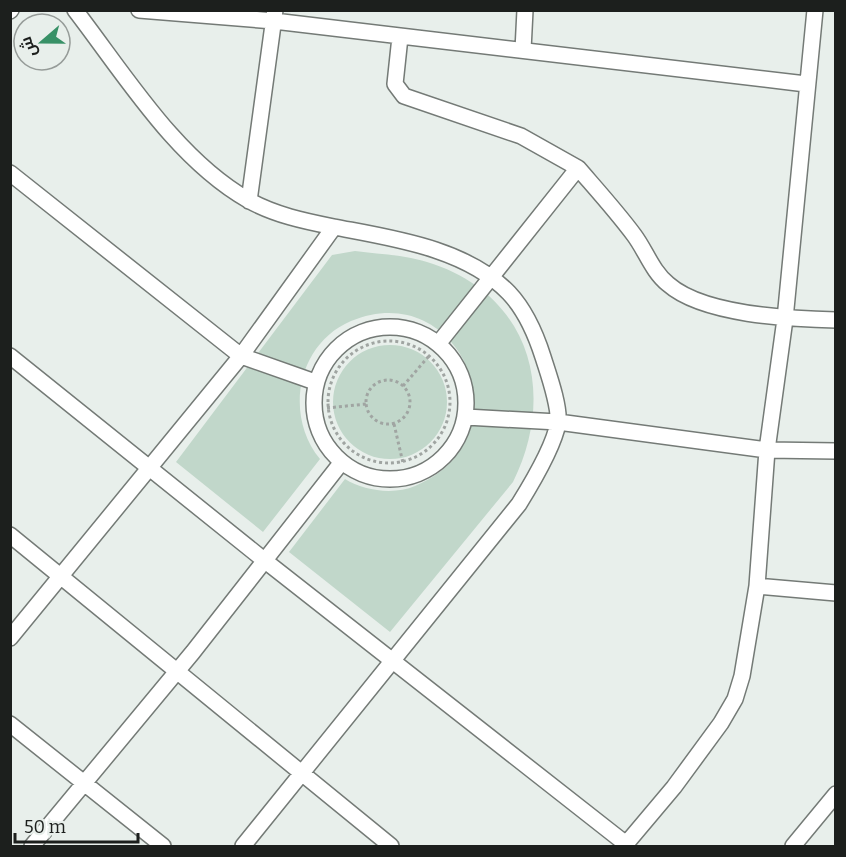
<svg xmlns="http://www.w3.org/2000/svg" width="846" height="857" font-family="Bitter,Cairo,serif">
<rect width="100%" height="100%" fill="#e8efeb"/>
<path fill="#c1d7ca" d="M355 251C378 254 405 255 427 262 529 293 558 391 513 482L390 632 289 552 345 479C364 491 394 495 415 486 530 438 461 275 351 321 297 344 284 415 320 459L263 532 176 462 332 255Z
M333 402a57 57 0 1 1 114 0a57 57 0 1 1-114 0Z"/>
<g fill="none" stroke-linecap="round" stroke-linejoin="round">
<g stroke="#747a76" stroke-width="18">
<path id="minor" d="M75 10C125 75 176 159 248 200 275 215 304 221 334 227 391 238 466 248 509 293 525 310 536 335 543 357 548 373 560 406 558 423 554 446 532 483 519 504L243 846
M139 10 274 21 806 84
M10 11 11 10
M400 37 395 84 404 96 521 136 578 168
M523 50 525 10
M10 173 241 356 315 382
M249 201 275 10
M314 403a76 76 0 1 1 152 0a76 76 0 1 1-152 0Z
M438 344 578 168C597 190 617 212 634 235 646 251 652 271 668 284 703 315 790 319 836 320
M10 356 264 560 626 844 623 846
M466 417 558 422 767 450 836 451
M10 535 391 846
M757 586 767 450 785 319 815 10
M10 638 241 356 334 227
M10 724 163 846
M626 844 674 787 721 723 735 699 742 676 757 586 836 593
M32 846 193 652 341 463
M793 846 836 794"/>
</g>
<path stroke="#a0a5a2" stroke-width="3" stroke-dasharray="3 3" stroke-linecap="butt" d="M328 402a61 61 0 1 1 122 0a61 61 0 1 1-122 0Z
M366 402a22 22 0 1 1 44 0a22 22 0 1 1-44 0Z
M403 386 429 356
M327 408 366 404
M394 424 403 463"/>
<use href="#minor" stroke="#fff" stroke-width="15"/>
</g>
<rect width="846" height="857" fill="none" stroke="#1c1f1d" stroke-width="24"/>
<g transform="translate(42 42) rotate(250)"><circle r="28" fill="#e8efeb" stroke="#969c99" stroke-width="1.5"/>
<path d="M0-4.5L10 22L0 15L-10 22Z" fill="#389167"/>
<text y="-9" font-size="16" font-weight="bold" text-anchor="middle" fill="#1c1f1d">ش</text>
</g>
<path d="M15 833v9h123v-9" fill="none" stroke="#1c1f1d" stroke-width="3"/>
<text x="24" y="833" font-size="18" fill="#1c1f1d" stroke="#e8efeb" stroke-width="4.5" paint-order="stroke">50 m</text>
</svg>
